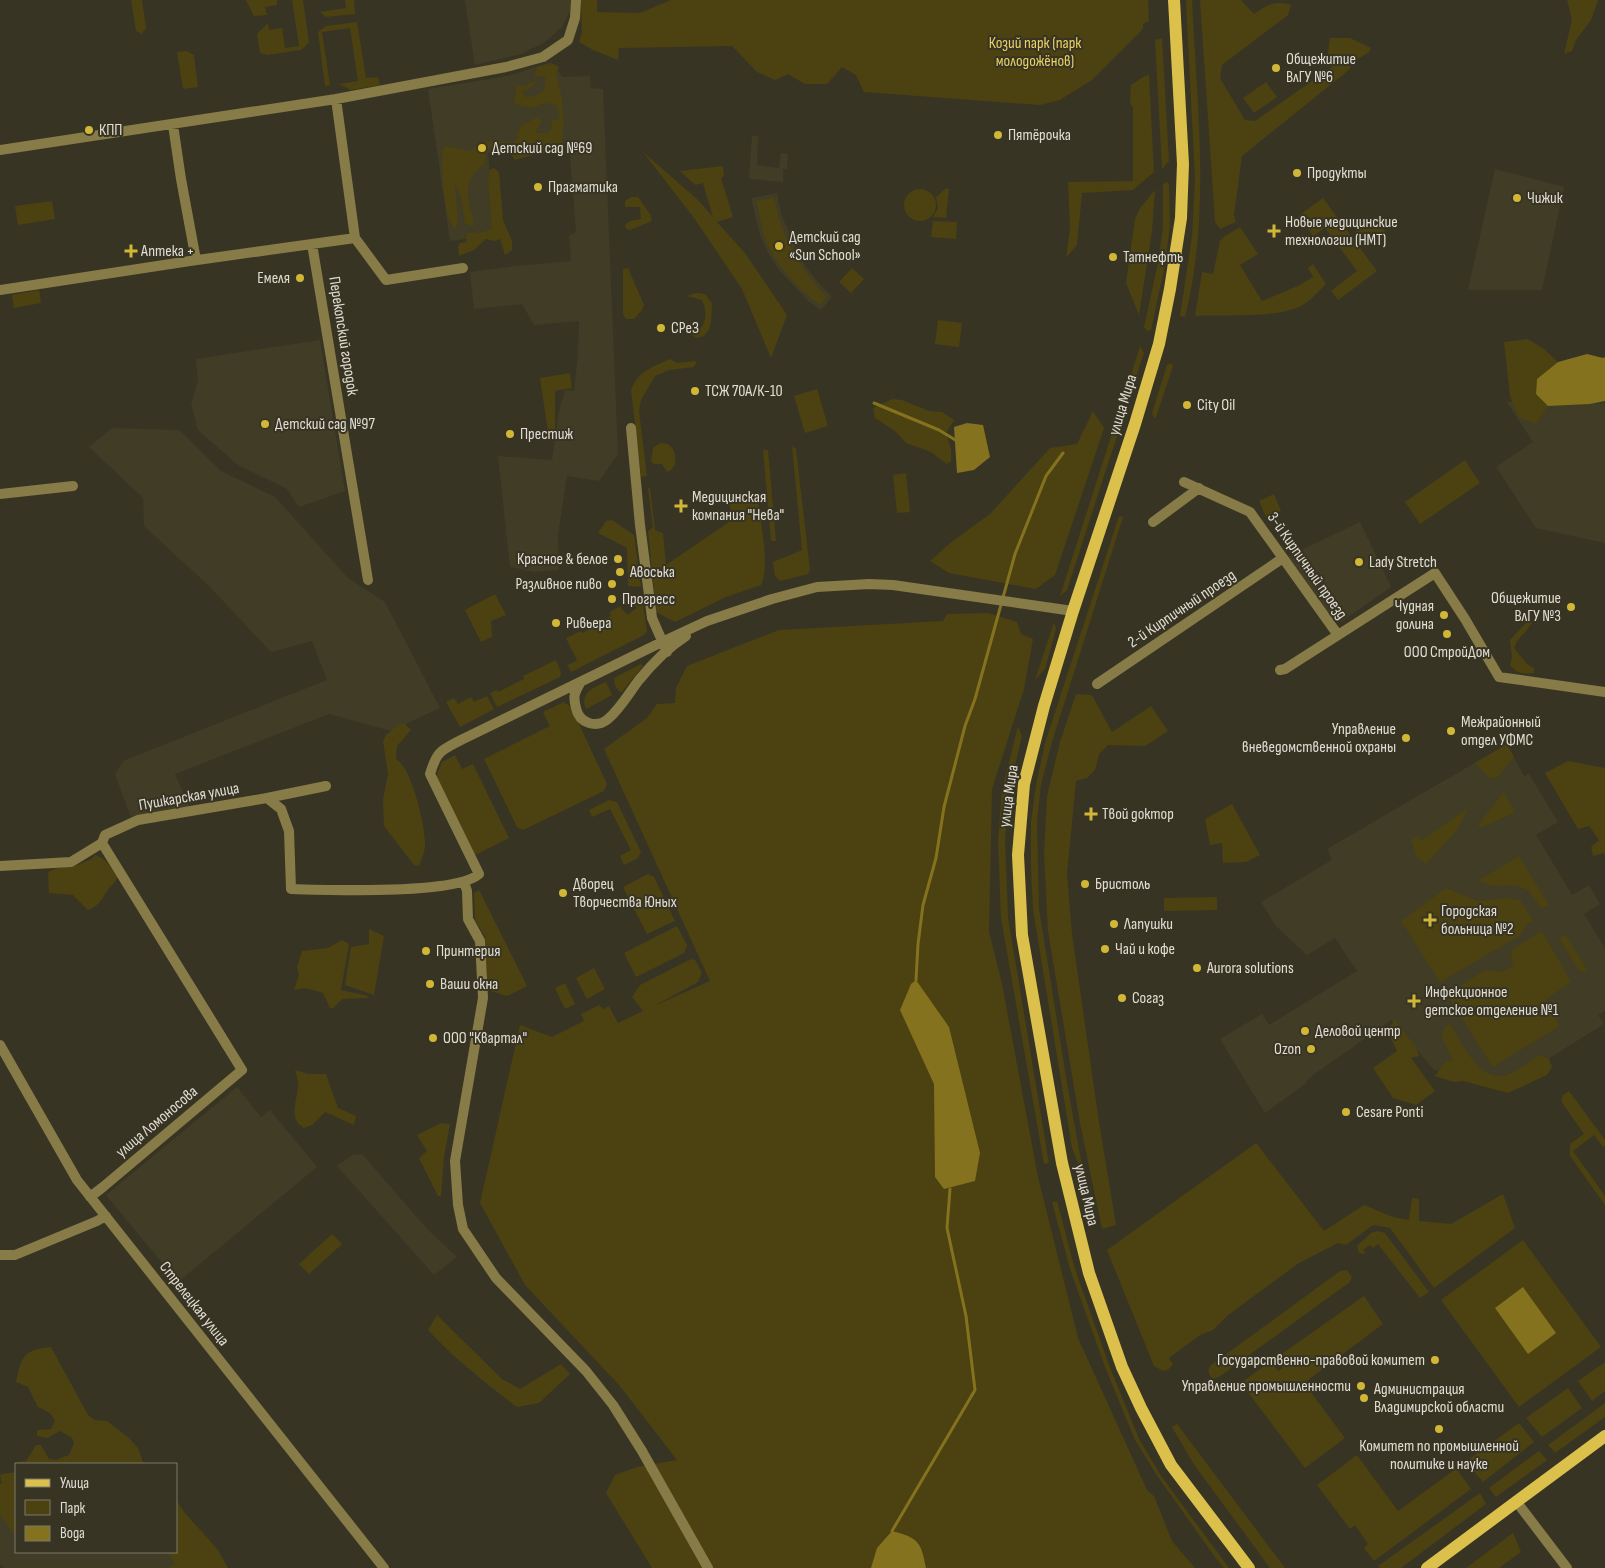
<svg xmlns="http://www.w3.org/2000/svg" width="1605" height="1568" font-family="'Sofia Sans Condensed',sans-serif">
<rect width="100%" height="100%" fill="#383424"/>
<path fill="#413c25" d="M465 0H570V12L562 27 545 42 521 54 475 65Z
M551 62 563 77 590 76 591 88 603 89 618 454 599 481 567 476 558 535 559 570 534 572 510 567 498 456 552 460 559 411 565 390 574 391 578 355 579 321 534 325 522 304 474 309 470 272 516 266 571 261 569 236 576 232 569 143 488 153 497 235 450 241 428 89 508 76Z
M752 136H758L757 165 779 168 781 153 788 154 787 169H783V182L749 179Z
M1495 169 1564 187 1542 290H1468Z
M777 193 781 214 801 260 816 280 832 297 821 310 808 301 780 271 768 253 761 238 751 198Z
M320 340 345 491 299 507 287 489 238 465 198 430 191 404 198 380 196 359Z
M1506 401 1548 406 1605 403V543L1536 528 1496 467 1533 442Z
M112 428 179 430 221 471 275 497 348 578 385 602 440 708 391 731 329 714 175 774 189 807 132 820 115 774 123 761 327 680 312 641 271 652 209 586 144 526 143 498 89 447Z
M1360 522 1391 587 1341 622 1316 602 1287 557Z
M1507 744 1524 776 1529 774 1558 822 1536 835 1572 895 1589 885 1600 904 1584 914 1605 948V1011L1598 1015 1604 1024 1505 1086 1434 1070 1391 1020 1309 1078 1305 1084 1265 1113 1220 1039 1262 1014 1269 1025 1357 971 1335 938 1307 955 1276 926 1261 902 1332 860 1327 849Z
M237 1087 261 1117 270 1110 317 1167 178 1282 106 1195Z
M362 1154 427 1229 457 1257 434 1275 337 1166 352 1155Z
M16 1497V1552H176L209 1568H5L0 1564V1511Z"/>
<path fill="#4c4111" d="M131 0H142L146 28 142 34 136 31Z
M246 0H277V5L265 7 267 15 254 16Z
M292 0H303L309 42 304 48 300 50 268 55 260 53 257 34 268 23 269 30 282 28 285 48 299 46Z
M345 0H354L355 14 326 17 320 12 346 8Z
M581 0H597V12L640 13 671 0H1148L1149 21 1143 24V29L1092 80 1060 100 1040 105 864 92 856 75 842 67 827 84H805L788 74 775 80 757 72 732 46 619 48 618 60 593 50 579 42 582 32Z
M1186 0H1192C1197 105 1211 214 1185 317L1180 316 1192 236 1195 180Z
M1200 0H1241L1254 14C1267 5 1275 0 1291 5L1288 15 1222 65 1220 78 1245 120 1255 121 1332 67 1328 52 1330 38H1350L1371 48 1369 52 1350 64V69L1242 156 1234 215 1236 222 1220 229 1215 222Z
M1567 0H1598L1591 20 1576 40 1572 51 1564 54 1572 19Z
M357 22 366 78 378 77 380 85 351 90 339 84 358 81 350 28 322 32 330 85 325 86 318 32 326 26Z
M1162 38 1169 161 1162 169 1155 40Z
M186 51 194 55 198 87 183 89 177 52Z
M554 64 559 67 556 74 562 98 564 124 561 147 554 153 537 154 515 160 506 147 494 146 487 149 484 165C472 171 467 184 468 199 469 208 474 216 474 226L465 224 461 196 455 184 458 220 455 231C453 227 450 222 448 217 445 205 438 154 445 146L471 151 481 142 494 141 513 143 516 141 520 127 537 117 542 121 535 133H546L551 130 552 120 560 119 557 105 545 103 531 108 514 104 517 86H524L537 80 533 86 522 92 525 97 535 96 545 90V76H534L538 66Z
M1149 75 1154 172 1133 190 1082 193 1077 245 1066 258 1070 229 1068 182 1133 181V108L1130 102 1131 85 1143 77Z
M1266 82 1277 97 1254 113 1243 98Z
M643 152 697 199 713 217 703 183 695 185 680 171 723 166 724 176 721 178 733 217 717 222 745 253 787 315 771 358 742 289 694 218Z
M494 168 499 172 503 220 512 241V250L505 255 500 239 495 241 486 239 474 250 459 256 458 247 460 243 466 242 467 233 484 232 492 228 488 180 490 170Z
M1167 182 1169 184 1170 225 1165 265 1151 330 1147 331 1144 327 1158 263 1163 227V184Z
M946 188 949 189 946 218 933 217 938 208 936 197Z
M904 205a16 16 0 1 1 32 0a16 16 0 1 1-32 0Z
M1155 190 1152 231 1139 315 1126 283 1135 219 1140 208Z
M631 197H638L650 214 652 220 650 222 630 230 626 229 625 225 630 221 641 219 640 207H625V201Z
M774 198C782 237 799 268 827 297L820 305C798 289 773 263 764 236 761 224 759 212 756 201Z
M1323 198 1377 271 1338 300 1331 291 1357 271 1325 228 1313 236 1298 216Z
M52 201 55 219 18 225 15 206Z
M933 221 957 222 956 239 931 237Z
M1357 224 1385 230 1383 240 1355 235Z
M1240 227 1258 254 1240 265 1262 301 1300 285 1313 277 1308 268 1313 264 1326 284C1320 290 1313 298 1306 303 1281 320 1226 314 1195 316L1202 272 1213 274 1220 241 1225 236Z
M628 268 644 305 642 310 634 319H626L623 314V269Z
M852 268 864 279 851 293 839 282Z
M39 290 41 303 14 308 12 295Z
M696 293 705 294 712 303C711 316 714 337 696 338L691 334 692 329 699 330C707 322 707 310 702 300L687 296Z
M938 320 962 323 959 347 935 344Z
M1528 339 1544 349 1558 362 1537 379 1536 394 1548 406 1536 424 1518 417 1510 396 1504 342Z
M1140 346 1144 353 1130 396 1124 398Z
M670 359 677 363 697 361 694 367 669 370 655 376 641 400 639 411 647 476 641 477 631 390C639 370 651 368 670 359Z
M1171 363 1173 366 1156 417 1154 418 1152 413 1167 365Z
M570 373 572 388 555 391V429L548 431 540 378Z
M817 389 828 426 805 433 794 396Z
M892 399 902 400 929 411 942 412 954 420 946 433 951 449V461L947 464 931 452 906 443 895 431 875 418 873 408Z
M1093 411 1104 428 1055 575 1036 589 949 573 930 561 950 543 990 514 1050 448 1077 444Z
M1114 427 1118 433 1067 590 1060 596Z
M660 443C661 443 667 444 668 444 678 450 678 469 667 472L662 464H654L651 461 653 448Z
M792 446 796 449 810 570 808 574 780 581 775 576 773 562 802 550Z
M763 450H768L776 541H771Z
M1465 460 1480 483 1420 524 1405 502Z
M906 473 910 512 897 513 893 475Z
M648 488H650L655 530 663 533 666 565 732 520 729 499C743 496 751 492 759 506 761 526 770 568 761 585L726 597 675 622 656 612 648 531 653 527Z
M1274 494 1281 511 1266 517 1259 501Z
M1119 516 1123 517 1052 742 1041 785 1037 822 1039 909 1068 1089 1090 1209 1086 1207 1076 1168 1078 1163 1072 1148 1033 909 1031 869V822L1036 785 1045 743Z
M612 520 634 535 641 587 628 586 627 548 598 533 606 521Z
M495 594 506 615 491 621 492 637 481 642 465 610Z
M642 597 647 631 644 635 571 672 568 665 577 660 566 638 581 631 582 633 602 623V621L611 616 610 612 620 606 627 615 637 608 629 601V598Z
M988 613 1017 622 1021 634 1033 639 1024 689 992 789 989 932 1002 984 1038 1177 1078 1338 1147 1490 1154 1496 1172 1541 1195 1568H652L606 1493 615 1475 637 1467 677 1460 619 1385 525 1285 480 1203 520 1025 552 1037 584 1021 581 1014 599 1005 603 1009 609 1006 618 1023 643 1011 632 997 640 985 691 959 695 960 702 973 698 982 654 1006 710 981 604 749 647 718 657 704 675 703 676 688 687 666 779 630 943 621 947 614Z
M1528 621 1532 622C1527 633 1517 637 1514 648L1527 664 1534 668V673C1523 674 1517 674 1510 665L1512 657 1510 640Z
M1054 622 1056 629 1045 669 1035 680Z
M556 660 561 672 560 677 497 707 490 693 497 690 498 692 524 679 523 676Z
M641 664 643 666 621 693 615 686 614 678Z
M606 682 612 695 586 709C579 693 594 687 606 682Z
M1076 694 1092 695 1112 732 1151 706 1168 731 1145 746 1108 745 1099 754 1095 770 1087 778 1076 781 1067 874 1072 934 1099 1122 1116 1225 1102 1229 1080 1123 1048 931 1044 854 1047 796 1060 742Z
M487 696 494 709 460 727 446 702 454 698 458 704 471 697 474 702Z
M564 702 571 707 607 784 604 791 523 830 517 827 484 759 550 726 543 712Z
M399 724H405L411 730 397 746 396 759C400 762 404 766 406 771 415 787 426 828 425 847 424 854 421 860 419 866L414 865 384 826 383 800 388 774 383 741 386 735Z
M1018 726 1022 736 1009 791 1005 841 1008 918 1049 1163 1044 1164 1001 918 998 841 1002 790Z
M1507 744 1514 757 1497 778H1489L1475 763Z
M455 755 462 769 473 764 509 838 475 855 436 777 442 762Z
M1568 761 1605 768V855L1604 853 1593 856 1591 847 1599 840 1589 826 1578 829 1545 773Z
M1504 792 1515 812 1483 827 1477 826Z
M609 800 617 802 641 852 638 858 624 865 620 856 631 850 610 809 592 817 589 810Z
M1232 804 1260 855 1246 862 1223 863 1222 843 1210 845 1205 819Z
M1468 808 1458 829 1426 864 1417 857 1411 840 1418 836 1421 841Z
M95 855C106 858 111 868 117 877 115 884 111 885 108 890 101 900 99 906 88 910L73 895 49 893 48 872 62 866 72 867 92 859Z
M1519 856 1549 905 1541 908 1528 890 1514 885 1494 886 1477 881Z
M648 874 654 877 675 921 647 934 623 887Z
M1446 888 1478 901 1505 898 1520 900 1534 922 1527 923 1521 935 1440 982 1401 921Z
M479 890 527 986 507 996 487 990 485 937 475 920 474 893Z
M1217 897V910L1164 911V898Z
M677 926 687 945 684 953 636 977 624 953Z
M369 929 384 936 374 995 345 985 351 947 369 944Z
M1542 931 1571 982 1546 999 1559 1026 1493 1067 1447 995 1485 970 1503 972 1513 965 1511 950Z
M1565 934 1584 964 1587 973 1579 971 1559 938Z
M342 940 349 944 341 990 368 996 367 998 342 999 333 1008H330L323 993 306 988 294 990 299 975 297 967 302 951 328 948Z
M594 968 605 989 587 999 576 978Z
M565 983 575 1004 565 1009 555 988Z
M1395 1020 1416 1047 1419 1056 1411 1058 1435 1091 1416 1105 1393 1098 1373 1068 1397 1051 1387 1030Z
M1450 1024C1461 1041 1481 1085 1507 1075 1518 1071 1530 1061 1540 1055L1549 1059 1552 1067 1547 1075 1508 1093 1463 1081 1454 1082 1435 1076 1446 1061 1453 1060 1441 1036 1445 1027Z
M295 1070 308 1074H326L338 1108 356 1116 354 1125 325 1112 312 1125 304 1128C286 1117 299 1100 298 1082 298 1079 296 1074 295 1070Z
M1569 1091 1605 1140V1145L1603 1147 1594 1135 1573 1151 1605 1196V1205L1570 1156V1144L1584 1134 1561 1101 1563 1095Z
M441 1123 450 1124 444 1157 441 1196H438L419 1158 427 1151 417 1135Z
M1256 1143 1324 1231 1364 1205C1379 1211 1394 1219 1409 1220L1412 1198 1419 1199V1221L1451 1224 1503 1194 1515 1228 1434 1288 1390 1228 1373 1225 1346 1245 1338 1243 1299 1263 1228 1315 1213 1330 1200 1335 1169 1358 1173 1364 1169 1369 1163 1371 1154 1366 1107 1250Z
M1057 1201 1075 1269 1109 1365 1139 1439 1161 1476 1229 1568H1224L1215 1557 1158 1477 1135 1440 1105 1367 1070 1269 1052 1202Z
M1378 1231 1385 1233 1429 1292 1420 1298 1378 1244 1373 1248 1370 1245 1363 1250 1366 1254 1359 1253 1357 1246 1371 1233Z
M332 1234 342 1244 309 1274 299 1264Z
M1523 1240 1601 1347 1519 1407 1441 1300Z
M1347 1270 1352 1277 1350 1282 1219 1377 1213 1379C1209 1375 1207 1371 1210 1366L1340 1271Z
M1364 1296 1383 1324 1304 1383 1345 1438 1305 1468 1241 1383 1271 1361 1278 1371 1283 1368 1276 1358Z
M437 1315 502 1379 520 1389 561 1364 570 1374 539 1403 517 1407C485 1383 455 1359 428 1330Z
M51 1347 88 1415 95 1420 107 1421 129 1438 138 1448 144 1464H18L16 1462 26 1461 36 1445H41L49 1459 56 1460 69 1455 74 1443 72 1438 60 1431 47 1438 37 1436V1430L51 1429 55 1420 50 1413 38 1407 28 1387 16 1382C22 1356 23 1350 51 1347Z
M1605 1362V1391L1592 1401 1578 1381Z
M1568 1388 1582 1408 1542 1437 1526 1418Z
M1605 1403V1417L1555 1453 1548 1445Z
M1519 1423 1534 1442 1483 1482 1467 1463 1458 1471 1471 1489 1374 1561 1364 1548 1368 1544 1355 1525 1350 1529 1317 1485 1357 1455 1398 1511Z
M1177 1424 1285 1568H1270L1193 1463 1172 1427Z
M1539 1451 1547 1460 1496 1497 1489 1488Z
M16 1472V1533L13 1534 0 1514V1484L2 1483 0 1475 2 1474Z
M1480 1493 1486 1504 1401 1568H1380L1378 1566Z
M176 1500 185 1513 218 1550 228 1568H169L175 1563 167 1552H176Z
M1513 1533 1521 1552 1499 1568H1466Z"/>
<path fill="#84721f" d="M1587 354 1603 358 1605 357V401L1590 404 1548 406 1536 394 1537 379 1558 362Z
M967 423 983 425 990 457 974 470 957 473 954 427Z
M916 980 949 1027 980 1153 975 1181 944 1189 935 1177 934 1084 900 1010 911 984Z
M1523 1287 1556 1333 1528 1354 1495 1308Z
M892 1531C919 1538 921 1542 926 1568H871L877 1548Z"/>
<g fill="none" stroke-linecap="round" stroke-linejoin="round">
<path stroke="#84721f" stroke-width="3" d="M874 403 939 430 957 441
M916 980 918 944 923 905 936 858 944 807 965 726 975 699 1015 554 1046 476 1063 453
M892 1531 975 1390 966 1316 947 1228 950 1189"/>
<path stroke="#877b47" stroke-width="10" d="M336 99 355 238 386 280 463 268
M173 125 181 179 196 260
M0 150 336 99 506 67 543 57 568 40 575 18 576 0
M312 244 368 580
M0 290 190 261 355 238
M631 428 640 525 652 618 667 652
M1184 482 1250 512 1338 635
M0 494 73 486
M1153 522 1199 488
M1280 670 1285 669 1435 573 1465 619 1499 677 1605 692
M580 683C574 694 573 696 576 708 579 723 596 729 608 719 620 709 629 693 639 680 652 664 669 647 686 636
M1097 684 1283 558
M267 798 326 786
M102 843 105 835 138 820 267 798 281 809 289 831 291 889C327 890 456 895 479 874L430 774C437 751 440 751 461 740L662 642 707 621 772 599 817 587 869 584 893 585 1073 611
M0 866 71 862 102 843
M464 882 467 891 468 919 480 941 483 998 455 1161 458 1205 463 1229 496 1278 586 1371 613 1405 642 1451 708 1568
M0 1045 77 1180 384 1568
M90 1197 103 1187 242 1070 102 843
M0 1255H15L97 1221 106 1216
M1516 1501 1567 1568"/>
<path stroke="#dbc14c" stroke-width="12" d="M1174 0 1183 164 1181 218 1170 289 1159 344 1135 424 1073 611 1044 706 1024 784 1018 855 1022 935 1062 1163 1089 1273 1122 1367 1141 1408 1171 1465 1249 1568
M1427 1568 1605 1436"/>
</g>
<g fill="#d2b736" stroke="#383424" stroke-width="2">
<circle cx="1276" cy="68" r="5"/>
<circle cx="89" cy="130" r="5"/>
<circle cx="998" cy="135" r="5"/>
<circle cx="482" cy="148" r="5"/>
<circle cx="1297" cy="173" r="5"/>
<circle cx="538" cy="187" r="5"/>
<circle cx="1517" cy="198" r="5"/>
<path d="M1271.5 223.5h5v5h5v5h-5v5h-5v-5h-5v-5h5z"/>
<circle cx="779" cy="246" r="5"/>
<path d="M128.5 243.5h5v5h5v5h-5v5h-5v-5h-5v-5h5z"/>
<circle cx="1113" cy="257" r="5"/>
<circle cx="300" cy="278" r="5"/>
<circle cx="661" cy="328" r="5"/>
<circle cx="695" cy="391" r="5"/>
<circle cx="1187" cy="405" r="5"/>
<circle cx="265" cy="424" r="5"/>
<circle cx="510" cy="434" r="5"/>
<path d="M678.5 498.5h5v5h5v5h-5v5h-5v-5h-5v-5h5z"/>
<circle cx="618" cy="559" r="5"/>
<circle cx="1359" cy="562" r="5"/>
<circle cx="620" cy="572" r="5"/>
<circle cx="612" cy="584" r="5"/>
<circle cx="612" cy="599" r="5"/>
<circle cx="1571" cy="607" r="5"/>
<circle cx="1444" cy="615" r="5"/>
<circle cx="556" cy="623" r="5"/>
<circle cx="1447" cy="634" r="5"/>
<circle cx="1451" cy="731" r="5"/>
<circle cx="1406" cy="738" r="5"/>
<path d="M1088.5 806.5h5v5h5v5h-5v5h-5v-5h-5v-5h5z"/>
<circle cx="1085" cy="884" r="5"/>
<circle cx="563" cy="893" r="5"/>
<path d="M1427.5 912.5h5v5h5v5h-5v5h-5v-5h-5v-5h5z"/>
<circle cx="1114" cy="924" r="5"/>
<circle cx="1105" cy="949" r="5"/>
<circle cx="426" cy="951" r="5"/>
<circle cx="1197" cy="968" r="5"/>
<circle cx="430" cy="984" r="5"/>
<circle cx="1122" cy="998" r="5"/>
<path d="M1411.5 993.5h5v5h5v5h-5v5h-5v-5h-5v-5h5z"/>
<circle cx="1305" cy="1031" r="5"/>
<circle cx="433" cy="1038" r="5"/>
<circle cx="1311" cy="1049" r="5"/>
<circle cx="1346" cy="1112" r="5"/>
<circle cx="1435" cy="1360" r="5"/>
<circle cx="1361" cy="1386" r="5"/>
<circle cx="1364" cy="1398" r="5"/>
<circle cx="1439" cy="1429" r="5"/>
</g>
<g text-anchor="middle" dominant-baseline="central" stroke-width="4" stroke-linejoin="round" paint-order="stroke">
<g font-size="16" fill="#e9d163" stroke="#383424">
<text x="1035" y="43">Козий парк (парк<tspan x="1035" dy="18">молодожёнов)</tspan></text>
</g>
<g font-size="16" fill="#e0ddd3" stroke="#383424" text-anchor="start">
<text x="1286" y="59">Общежитие<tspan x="1286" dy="18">ВлГУ №6</tspan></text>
<text x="99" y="130">КПП</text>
<text x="1008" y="135">Пятёрочка</text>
<text x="492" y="148">Детский сад №69</text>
<text x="1307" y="173">Продукты</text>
<text x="548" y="187">Прагматика</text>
<text x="1527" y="198">Чижик</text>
<text x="1285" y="222">Новые медицинские<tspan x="1285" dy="18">технологии (НМТ)</tspan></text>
<text x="789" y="237">Детский сад<tspan x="789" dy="18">«Sun School»</tspan></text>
<text x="141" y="251">Аптека +</text>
<text x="1123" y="257">Татнефть</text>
<text x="290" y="278" text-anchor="end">Емеля</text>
<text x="671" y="328">СРеЗ</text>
<text x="705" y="391">ТСЖ 70А/К-10</text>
<text x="1197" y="405">City Oil</text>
<text x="275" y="424">Детский сад №97</text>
<text x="520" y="434">Престиж</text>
<text x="692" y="497">Медицинская<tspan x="692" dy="18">компания "Нева"</tspan></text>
<text x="608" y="559" text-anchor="end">Красное &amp; белое</text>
<text x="1369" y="562">Lady Stretch</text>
<text x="630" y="572">Авоська</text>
<text x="602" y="584" text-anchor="end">Разливное пиво</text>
<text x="1561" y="598" text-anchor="end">Общежитие<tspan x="1561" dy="18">ВлГУ №3</tspan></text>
<text x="622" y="599">Прогресс</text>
<text x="1434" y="606" text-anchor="end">Чудная<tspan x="1434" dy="18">долина</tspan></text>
<text x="566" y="623">Ривьера</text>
<text x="1447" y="652" text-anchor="middle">ООО СтройДом</text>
<text x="1461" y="722">Межрайонный<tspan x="1461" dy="18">отдел УФМС</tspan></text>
<text x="1396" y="729" text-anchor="end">Управление<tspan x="1396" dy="18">вневедомственной охраны</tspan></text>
<text x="1102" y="814">Твой доктор</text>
<text x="573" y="884">Дворец<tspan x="573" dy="18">Творчества Юных</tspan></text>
<text x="1095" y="884">Бристоль</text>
<text x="1441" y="911">Городская<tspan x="1441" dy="18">больница №2</tspan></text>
<text x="1124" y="924">Лапушки</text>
<text x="1115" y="949">Чай и кофе</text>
<text x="436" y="951">Принтерия</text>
<text x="1207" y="968">Aurora solutions</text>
<text x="440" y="984">Ваши окна</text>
<text x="1425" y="992">Инфекционное<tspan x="1425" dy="18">детское отделение №1</tspan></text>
<text x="1132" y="998">Согаз</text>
<text x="1315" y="1031">Деловой центр</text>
<text x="443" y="1038">ООО "Квартал"</text>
<text x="1301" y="1049" text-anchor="end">Ozon</text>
<text x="1356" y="1112">Cesare Ponti</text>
<text x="1425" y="1360" text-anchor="end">Государственно-правовой комитет</text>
<text x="1351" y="1386" text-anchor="end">Управление промышленности</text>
<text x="1374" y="1389">Администрация<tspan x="1374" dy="18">Владимирской области</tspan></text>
<text x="1439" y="1446" text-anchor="middle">Комитет по промышленной<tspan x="1439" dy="18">политике и науке</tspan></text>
</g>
<g font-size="16" fill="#e0ddd3" stroke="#383424">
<text transform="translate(343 336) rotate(81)">Перекопский городок</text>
<text transform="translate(1123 405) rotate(-73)">улица Мира</text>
<text transform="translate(1307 566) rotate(55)">3-й Кирпичный проезд</text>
<text transform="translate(1182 609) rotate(-34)">2-й Кирпичный проезд</text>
<text transform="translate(1009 796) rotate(-82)">улица Мира</text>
<text transform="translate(189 797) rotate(-10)">Пушкарская улица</text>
<text transform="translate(157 1122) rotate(-40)">улица Ломоносова</text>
<text transform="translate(1086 1195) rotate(77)">улица Мира</text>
<text transform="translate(194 1304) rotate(52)">Стрелецкая улица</text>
</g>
</g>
<rect x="15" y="1463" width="162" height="90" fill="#383424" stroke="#7b786a"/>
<rect x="25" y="1479" width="25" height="8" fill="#dbc14c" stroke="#7b786a"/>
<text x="60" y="1488" font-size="15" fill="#e0ddd3">Улица</text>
<rect x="25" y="1500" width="25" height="15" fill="#4c4111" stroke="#7b786a"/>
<text x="60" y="1513" font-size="15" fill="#e0ddd3">Парк</text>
<rect x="25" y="1526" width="25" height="15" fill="#84721f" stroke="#7b786a"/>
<text x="60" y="1538" font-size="15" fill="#e0ddd3">Вода</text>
</svg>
